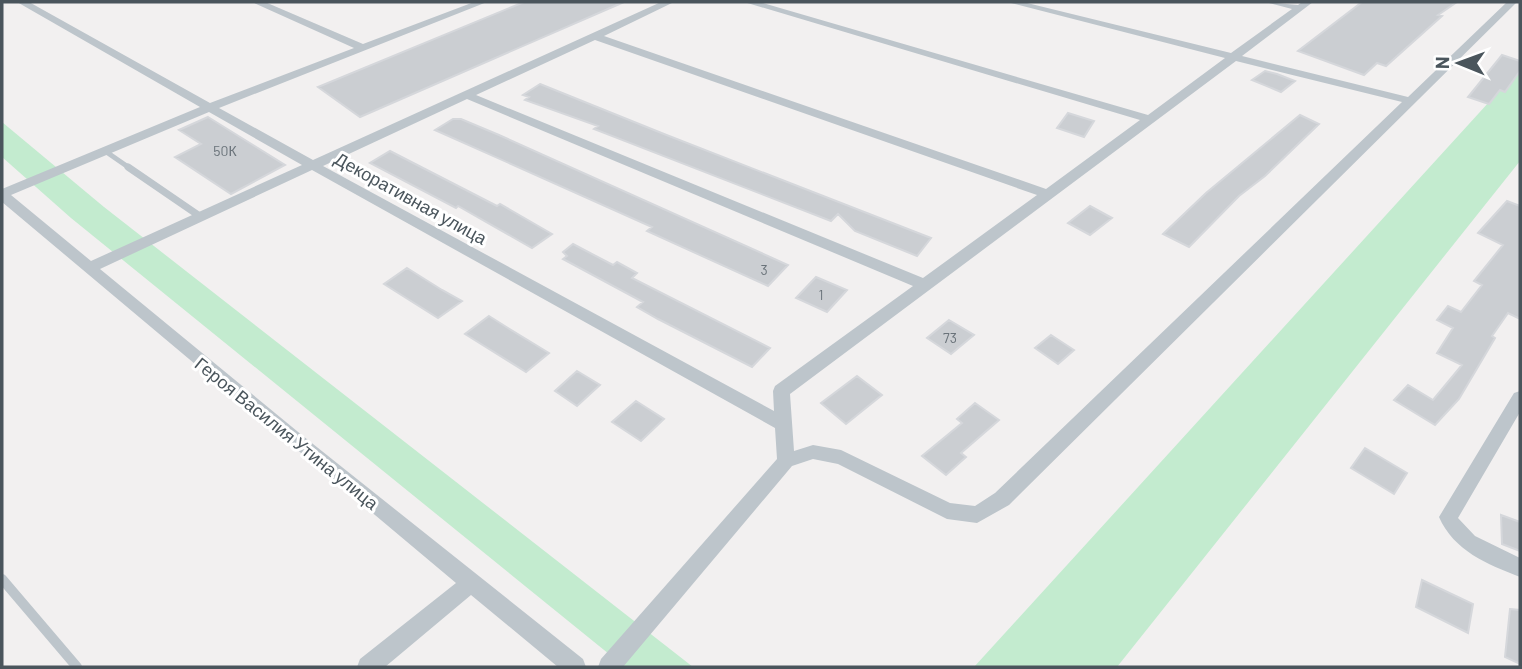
<svg xmlns="http://www.w3.org/2000/svg" width="1522" height="669" font-family="Barlow,sans-serif">
<rect width="100%" height="100%" fill="#f2f0f0"/>
<path fill="#c3ebcf" d="M1520 68V161L1117 667H974Z
M2 122 104 207 693 667H625L71 218 2 157Z"/>
<path fill="#cbced2" stroke="#d5d7db" stroke-width="2" d="M524 2H624L360 117 318 87Z
M1362 2H1457L1438 15 1442 16 1386 66 1377 63 1364 75 1298 51Z
M1502 55 1520 61V71L1505 92 1500 90 1489 104 1468 97Z
M1265 71 1277 74 1295 81 1281 92 1252 80Z
M540 84 664 134 931 238 917 256 855 231 838 214 831 221 594 129 598 126 525 100 529 97 523 95Z
M1068 113 1094 121 1084 137 1057 128Z
M1300 115 1319 124 1265 176 1239 196 1189 247 1163 234 1206 193Z
M208 117 285 165 231 194 175 157 201 144 179 130Z
M453 119H461L499 135 788 265 768 286 647 231 652 227 435 130Z
M390 151 497 206 500 204 552 234 532 248 458 206 456 208 370 163Z
M1507 201 1520 206V319L1508 313 1492 336 1495 338 1459 399 1435 425 1394 400 1408 385 1433 400 1462 365 1437 353 1453 328 1437 320 1448 306 1461 312 1482 285 1474 281 1503 245 1478 233Z
M1090 206 1112 218 1090 235 1068 223Z
M573 244 613 265 617 262 637 273 632 278 770 348 752 367 658 319 637 307 643 302 563 259 567 256 563 252Z
M407 268 442 290 462 301 438 318 384 284Z
M816 277 847 290 827 312 796 298Z
M489 316 508 328 549 353 526 372 465 334Z
M949 320 974 335 951 354 927 338Z
M1051 335 1074 350 1058 364 1035 348Z
M577 371 600 385 577 406 555 391Z
M857 376 882 395 846 424 821 403Z
M636 401 664 419 641 441 612 422Z
M975 403 999 420 961 453 966 457 946 475 922 456 962 423 957 419Z
M1365 448 1407 473 1394 494 1351 468Z
M1501 515 1520 522V551L1502 544Z
M1422 580 1473 604 1468 633 1416 607Z
M1510 609 1520 610V664L1505 657Z"/>
<g fill="none" stroke-linecap="round" stroke-linejoin="round">
<path stroke="#bdc5cb" stroke-width="5" d="M105 151 131 169"/>
<path stroke="#bdc5cb" stroke-width="7" d="M128 167 201 217"/>
<path stroke="#bdc5cb" stroke-width="10" d="M2 579 77 667"/>
<path fill="#bdc5cb" fill-rule="evenodd" d="M17 2H29L210 103 354 48 252 2H265L363 44 474 2H487L219 108 313 160 661 2H674L604 36 1046 189 1140 120 744 2H759L1148 115 1225 58 1007 2H1023L1231 53 1292 9 1265 2 1298 5 1302 2H1313L1242 56 1408 97 1507 2H1517L1009 505 977 523 947 519 838 464 813 459 792 466 623 667H598L601 659 777 459 775 428 312 170 100 269 303 436 583 659 586 667H558L471 595 385 667H357L360 659 456 583 2 202V189L200 107ZM595 40 1037 195 923 278 476 95ZM1236 61 1402 102 995 493 975 506 950 503 841 450 813 445 794 451 790 394ZM467 99 913 286 775 386 773 391 774 411 323 166ZM209 112 302 165 91 261 11 195Z
M1520 391V412L1458 518 1475 536 1520 558V577C1487 564 1454 551 1439 517L1514 393Z"/>
</g>
<g text-anchor="middle" dominant-baseline="central" stroke-width="6" stroke-linejoin="round" paint-order="stroke">
<g font-size="14" fill="#6a737a">
<text x="225" y="150">50К</text>
<text x="764" y="269">3</text>
<text x="821" y="294">1</text>
<text x="950" y="337">73</text>
</g>
<g font-size="18" fill="#4a555c" stroke="#fff">
<text transform="translate(411 198) rotate(29)">Декоративная улица</text>
<text transform="translate(287 433) rotate(39)">Героя Василия Утина улица</text>
</g>
</g>
<rect width="1522" height="669" fill="none" stroke="#4a555c" stroke-width="7"/>
<g transform="translate(1459 63) rotate(271)" stroke="#ffffff" stroke-width="5" paint-order="stroke">
<path d="M0-5L12 26L0 18L-12 26Z" fill="#4a555c"/>
<text y="-10" font-size="19" font-weight="bold" text-anchor="middle" fill="#4a555c">N</text>
</g>
</svg>
